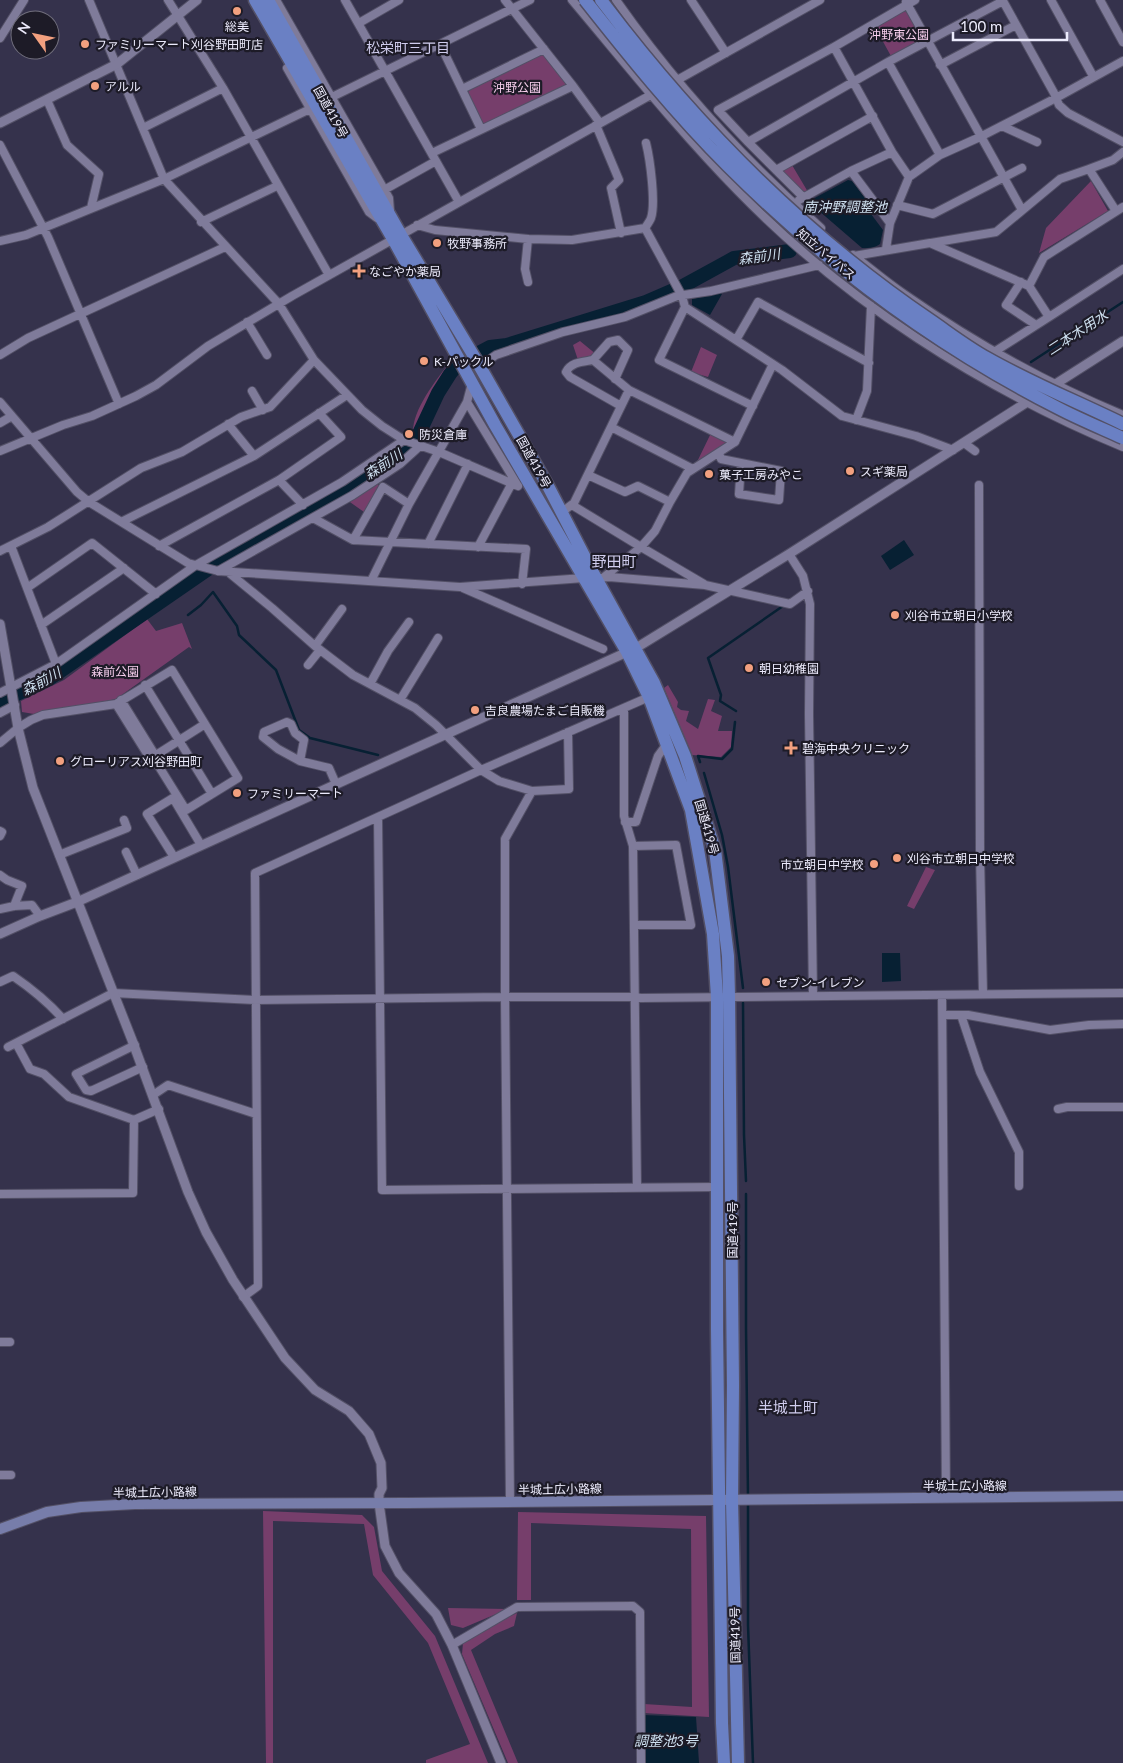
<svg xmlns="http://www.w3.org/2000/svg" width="1123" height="1763" font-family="Lato,'Noto Sans JP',sans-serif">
<rect width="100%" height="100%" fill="#35324c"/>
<path fill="#763e6b" d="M907 9 925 41 892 58 875 27Z
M541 54 546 56 566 82 565 85 485 124 482 123 468 93 469 89Z
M792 165 808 192 804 194 781 171Z
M1091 181 1108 211 1039 253 1046 228Z
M580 341 597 355 579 363 573 345Z
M701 347 717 355 708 377 691 372Z
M449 363 450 371 437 393 418 433 413 434C412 410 435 382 449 363Z
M712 431 729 439 727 444 696 464Z
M376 481 379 486 364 512 347 500Z
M147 619 156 631 182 623 192 649 189 647 116 699 53 712 34 714 22 712 21 701 64 680Z
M668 685 678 702 677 707 681 710 689 711 686 721 698 729 708 699 715 700 711 711 722 716 718 731H732L731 747 721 757 692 755 664 688Z
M926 867 935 870 914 909 907 906Z
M263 1511 362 1515 374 1527 382 1571 435 1636 488 1763H426V1760L470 1744 428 1643 373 1575 364 1524 273 1521V1763H266Z
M518 1512 706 1516 709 1717 644 1713V1704L692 1707 691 1529 531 1523V1600H517Z
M448 1608 508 1609 463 1628 451 1625Z
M517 1613 514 1626 495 1634 471 1650 518 1763H508L462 1654 463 1643 492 1625Z"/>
<path fill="#072033" d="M848 180 852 181 871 206 868 210 883 230 880 244C875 248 869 248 862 248L811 204V200Z
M721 293 722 294 710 315 692 305V299Z
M904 540 914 555 890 570 881 556Z
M882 953H900L901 981 882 982Z
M643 1715 696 1717 699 1763H642Z"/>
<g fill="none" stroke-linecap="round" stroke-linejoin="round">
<path stroke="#072033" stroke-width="2.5" d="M1031 362 1123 302
M188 615 201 605 213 592 237 626 239 635 276 670 299 730 310 738 378 755
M736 711 720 701 721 695 708 658 783 606
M700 762 698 756 722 759 732 749 735 722
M704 773 722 835 728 867 743 988
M743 1003 744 1135 746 1181
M746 1194V1328L748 1497
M748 1502V1625L753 1763"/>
<path stroke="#072033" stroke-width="14" d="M0 702 49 679 217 563 349 489 397 458 407 450 416 440 438 393 450 374 458 364 490 347 507 345 646 302 683 286 734 258 790 251"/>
<g stroke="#535066" stroke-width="10">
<path id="minor" d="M89 0 164 179 279 304 314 360 362 410 382 426 404 440 439 452 518 486
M168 0 223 88 329 275
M276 0 389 198 390 211
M345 0 459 202
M505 0 573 86 600 123
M572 0C626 64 679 131 738 191 846 302 981 388 1123 447
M616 0C675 84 744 160 821 228
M691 0 726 53
M1051 0 1093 76
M1100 0 1123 42
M906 2 1022 210
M359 23 399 0
M0 38 24 0
M440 44 481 129
M888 62 940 155
M940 65 1016 25
M287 68 369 212 377 218
M462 89 544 49
M332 97 530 0
M47 100 67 145 99 174 91 208
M596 125 619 180 611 188 621 233
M1002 126 1037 142
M143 128 223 88
M748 142 718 110 834 47
M0 145 48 237 119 404
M892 152 909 177 940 155 980 137 1056 98 1123 61
M432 153 573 86
M776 170 873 116
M851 171 890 223
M384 190 436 161
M803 197 748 142 888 62 1003 1 1054 93 1059 105 1068 113 1123 142
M799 200 851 171 892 152 834 47 915 0
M897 205 933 214 1022 168
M1116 211 1089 169 1113 160 1123 152
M201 222 277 186
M417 225 435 230 528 239 572 240 645 228 682 296 685 307 782 370 842 416 916 436 953 450
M645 228C647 225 650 221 651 218 656 203 650 159 646 143
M0 241 26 235 164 179 310 109
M931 243 996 232 1060 179 1089 169
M886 249 890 223 909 177
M853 255C870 268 886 282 904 294 973 342 1045 383 1123 415
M854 256 930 243 1029 286
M528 282 525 269 528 239
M1021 282 1006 305 1036 325
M685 307 659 360 753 406
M1049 317 1123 269
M247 322 267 355
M736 340 758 302 869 363
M994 352 1049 317 1029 286 1044 257 1123 207
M0 355 28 338 225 247
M593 360 609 342 618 340 628 350 615 379
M483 364 496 355 563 332 625 317 677 296 711 291 819 265
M472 383 467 402 518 486
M252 391 263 410
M0 402 77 492 89 502 188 563 218 571 460 587 584 578
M621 406 570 377 566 372C571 362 582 362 593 360L629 390 735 442 773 364
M856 420 867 391 871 306
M0 423 12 416
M228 424 254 456
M611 427 693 469
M964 443 975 451
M0 451 63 425 92 416 136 396 156 385 208 346 292 296 820 0
M719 453 721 459 781 471 779 500 739 494 741 464
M588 475 625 492 638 486 670 502 687 473 735 442
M279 480 303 505
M979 485 980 855 983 994
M572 505 641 547 655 531 670 502
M562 512 574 503 629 390
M313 518 353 540 526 549 522 584
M123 521 254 456 347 395
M353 540 383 487 409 504
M428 544 468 464
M11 546 56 664
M159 546 279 480 341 437 319 413
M478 547 512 483
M0 551 48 527 141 468 182 452 241 417 270 407 314 360
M789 554 803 576 810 604 809 714 813 995
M218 571 353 495 400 464 421 445
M228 572 272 608 315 646 353 675 415 708 436 725 481 770 499 781 532 791 505 839V997H636L640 998 1123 993
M604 577 641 547 704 584
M596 578 609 577 705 585 790 604 808 591
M371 581 409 504 467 402
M27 588 92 543 156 594
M463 588 603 649
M41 625 124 568
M315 646 342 609
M308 665 320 650
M370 684 388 651 409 622
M145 685 212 794
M0 693 56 664 196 565 342 482 404 440
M121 700 155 755
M400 700 438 638
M116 704 146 752 153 757
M624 708V816L633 846 637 1188
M0 713 15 705
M0 743 18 728 31 720 43 715 116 704 172 670 238 778 186 810 153 757 205 724
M300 761 304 740 295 733 291 724 287 722 264 732 263 737 278 749 300 761 329 768 336 784
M532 791 569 789 568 732
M378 817 382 1190 718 1187
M625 822H636L658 756 666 745
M0 831 2 832 0 836
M633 846 676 845 691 925H635
M126 852 137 875
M59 855 127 828 124 820
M174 857 147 814 173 798 201 845
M0 875 7 880 22 886 14 906
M0 909 14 906 32 905 40 916
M0 982 13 976C32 989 48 1002 63 1019
M942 995 946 1497
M943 1015H968L1050 1030 1089 1025 1123 1024
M961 1015 980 1072 1019 1152V1186
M16 1043 30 1069 44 1074 69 1097 134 1120
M135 1045 76 1074 86 1090 91 1091 143 1067
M8 1047 113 993 255 1000 505 997 510 1502
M153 1095 168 1085 256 1114
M1058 1109 1067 1107H1123
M0 1194 133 1193 134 1120 159 1109
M243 1297 258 1286 255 873 481 770 649 697
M0 1342H10
M0 1475H11
M452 1645 517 1607 633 1606 640 1612 641 1763"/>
</g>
<g stroke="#535066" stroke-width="11">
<path id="tertiary" d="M0 123 117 64 197 0
M0 624 18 728 33 788 132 1040 188 1192 206 1232 233 1280 285 1358 315 1390 349 1411 369 1434 381 1463 382 1488 379 1494V1503L385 1546 399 1573 436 1614 452 1645 501 1763
M0 934 40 916 77 902 636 648 789 554 1123 341"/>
</g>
<g stroke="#535066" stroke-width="12">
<path id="secondary" d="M0 1529 47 1512 81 1507 135 1504 408 1503 1123 1496"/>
</g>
<g stroke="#535066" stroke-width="15">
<path id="trunk" d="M255 0 393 239 495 425 627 652 649 697 691 810 713 934 717 997V1330L722 1723 724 1763
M268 0 401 235 475 358 548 486 592 571 654 683 685 756 715 850 728 956 729 996 733 1385 732 1500 738 1763"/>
</g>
<use href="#minor" stroke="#7f7b9a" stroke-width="8"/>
<use href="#tertiary" stroke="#7f7b9a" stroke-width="9"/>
<use href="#secondary" stroke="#777daa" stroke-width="10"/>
<use href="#trunk" stroke="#6a80c4" stroke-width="12"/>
<g stroke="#535066" stroke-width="15" stroke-linecap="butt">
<path id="trunk-bridge" d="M585 0C630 57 676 114 728 166 824 262 936 346 1058 408 1079 419 1101 428 1123 438
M601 0C693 122 803 234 930 320 949 333 967 347 987 358 1031 383 1078 402 1123 424"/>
</g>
<use href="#trunk-bridge" stroke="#6a80c4" stroke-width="12"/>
</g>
<g fill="#f2a07f" stroke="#1d1b27" stroke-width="2">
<circle cx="237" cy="11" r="5"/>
<circle cx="85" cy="44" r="5"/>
<circle cx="95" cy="86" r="5"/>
<circle cx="437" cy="243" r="5"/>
<path d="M356.5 263.5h5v5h5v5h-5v5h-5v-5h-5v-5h5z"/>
<circle cx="424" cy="361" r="5"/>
<circle cx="409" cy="434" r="5"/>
<circle cx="850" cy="471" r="5"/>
<circle cx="709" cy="474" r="5"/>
<circle cx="895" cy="615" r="5"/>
<circle cx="749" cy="668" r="5"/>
<circle cx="475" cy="710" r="5"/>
<path d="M788.5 740.5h5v5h5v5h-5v5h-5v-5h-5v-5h5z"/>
<circle cx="60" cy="761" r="5"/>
<circle cx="237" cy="793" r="5"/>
<circle cx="897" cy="858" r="5"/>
<circle cx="874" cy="864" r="5"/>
<circle cx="766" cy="982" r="5"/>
</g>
<g text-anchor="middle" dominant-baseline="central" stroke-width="4.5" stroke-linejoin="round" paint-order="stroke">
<g font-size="12" fill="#ecebfc" stroke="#1d1b27" text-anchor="start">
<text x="237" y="26" text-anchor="middle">総美</text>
<text x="95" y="44">ファミリーマート刈谷野田町店</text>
<text x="105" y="86">アルル</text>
<text x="447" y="243">牧野事務所</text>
<text x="369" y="271">なごやか薬局</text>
<text x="434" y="361">K-パックル</text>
<text x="419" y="434">防災倉庫</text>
<text x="860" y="471">スギ薬局</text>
<text x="719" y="474">菓子工房みやこ</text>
<text x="905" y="615">刈谷市立朝日小学校</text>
<text x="759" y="668">朝日幼稚園</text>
<text x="485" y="710">吉良農場たまご自販機</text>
<text x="802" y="748">碧海中央クリニック</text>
<text x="70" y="761">グローリアス刈谷野田町</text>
<text x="247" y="793">ファミリーマート</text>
<text x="907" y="858">刈谷市立朝日中学校</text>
<text x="864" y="864" text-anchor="end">市立朝日中学校</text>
<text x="776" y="982">セブン-イレブン</text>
</g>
<g font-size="12" fill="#f7cfed" stroke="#1d1b27">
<text x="899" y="34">沖野東公園</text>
<text x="517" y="87">沖野公園</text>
<text x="115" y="671">森前公園</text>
</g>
<g font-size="12" fill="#ecebfc" stroke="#1d1b27">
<text transform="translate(331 112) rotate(61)">国道419号</text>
<text transform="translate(826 254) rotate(40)">知立バイパス</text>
<text transform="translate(534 462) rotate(61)">国道419号</text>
<text transform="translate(707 827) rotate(74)">国道419号</text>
<text transform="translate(732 1230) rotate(-90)">国道419号</text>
<text x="965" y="1485">半城土広小路線</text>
<text transform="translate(560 1489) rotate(-1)">半城土広小路線</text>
<text transform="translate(155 1492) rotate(-1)">半城土広小路線</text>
<text transform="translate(735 1635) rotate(-91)">国道419号</text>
</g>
<g font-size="14" fill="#cfcced" stroke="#1d1b27">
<text x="408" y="47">松栄町三丁目</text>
</g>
<g font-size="14" font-style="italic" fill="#cddfef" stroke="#1d1b27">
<text x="845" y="206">南沖野調整池</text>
<text transform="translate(759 256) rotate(-8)">森前川</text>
<text transform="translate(1077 332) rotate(-33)">二本木用水</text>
<text transform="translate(383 464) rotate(-33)">森前川</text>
<text transform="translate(41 681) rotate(-28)">森前川</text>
<text x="666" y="1740">調整池3号</text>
</g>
<g font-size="15" fill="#cfcced" stroke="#1d1b27">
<text x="614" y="561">野田町</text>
<text x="788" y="1407">半城土町</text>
</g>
</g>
<g transform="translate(35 35) rotate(303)"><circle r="24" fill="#1d1b27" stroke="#706e7c"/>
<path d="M0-4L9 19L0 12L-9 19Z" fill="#f2a07f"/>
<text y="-8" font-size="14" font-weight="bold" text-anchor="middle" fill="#ecebfc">N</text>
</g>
<path d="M953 32v8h114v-8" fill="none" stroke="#ecebfc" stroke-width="2.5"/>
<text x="960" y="32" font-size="15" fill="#ecebfc" stroke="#1d1b27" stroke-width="4" paint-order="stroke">100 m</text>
</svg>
